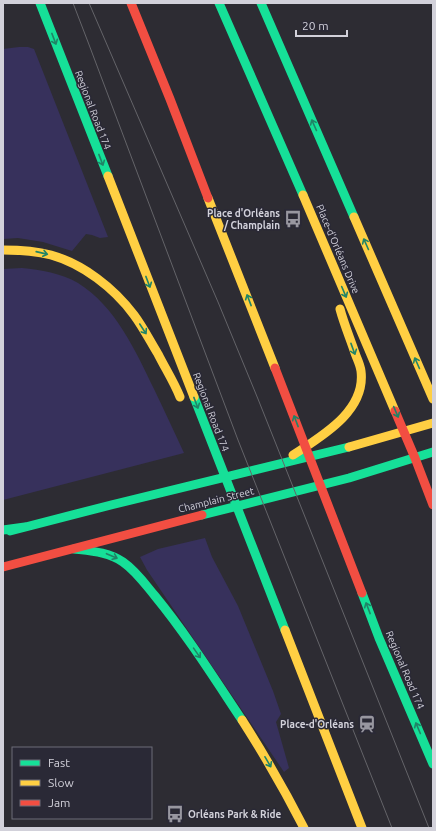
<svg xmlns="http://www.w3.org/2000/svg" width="436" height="831" font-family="Ubuntu,sans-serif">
<rect width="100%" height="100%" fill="#2d2c33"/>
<path fill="#37315c" d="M19 47H28L34 49 108 237 100 238 92 235 86 234 72 251 43 242 18 238 3 239V49Z
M22 268C41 270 61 273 78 283 116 307 135 350 154 389 164 410 174 431 184 453L3 500V269Z
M205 538 212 557 238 606 273 691 281 714 276 722 289 768 284 772 147 570 140 557 158 549Z"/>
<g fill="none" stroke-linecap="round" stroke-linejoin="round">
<path stroke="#16e098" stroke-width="9" d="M40 3 108 176
M219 3 303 195
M261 3 354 217
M194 397 285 630
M202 515 349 478 433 452
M3 530 25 527
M10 531 111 505 349 447
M74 549C91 551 109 552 123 562 136 571 145 584 155 596 187 635 214 678 242 720
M362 593 379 638 433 764"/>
<path stroke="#ffcf43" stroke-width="9" d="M108 176 194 397
M303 195 395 411
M208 198 275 368
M354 217 433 399
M3 250C19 250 36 251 51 255 83 264 114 288 134 315 143 327 150 341 158 354 165 368 174 382 180 397
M349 447 433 423
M293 455C322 436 366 411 361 371 360 364 357 359 355 353 350 338 344 324 340 309
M285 630 362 828
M242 720C265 756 285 791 304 828"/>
<path stroke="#f24e42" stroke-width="9" d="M131 3 170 99 208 198
M275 368 362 593
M395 411 415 458 433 505
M3 567 202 515"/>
<path stroke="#646469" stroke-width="1" d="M73 3 88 42 238 440 392 828
M89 3 218 302 258 399 429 828"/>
</g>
<defs><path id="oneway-shaft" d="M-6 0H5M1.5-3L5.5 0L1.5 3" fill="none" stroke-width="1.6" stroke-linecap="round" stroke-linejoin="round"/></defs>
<g stroke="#208467">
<use href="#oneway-shaft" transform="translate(54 39) rotate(69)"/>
<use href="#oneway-shaft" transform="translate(314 125) rotate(-114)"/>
<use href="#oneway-shaft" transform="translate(101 160) rotate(69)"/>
<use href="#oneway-shaft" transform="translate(366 244) rotate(-114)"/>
<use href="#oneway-shaft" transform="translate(42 253) rotate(13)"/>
<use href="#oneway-shaft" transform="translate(148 282) rotate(69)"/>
<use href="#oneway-shaft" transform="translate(344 292) rotate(67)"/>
<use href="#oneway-shaft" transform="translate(249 300) rotate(-111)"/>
<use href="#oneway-shaft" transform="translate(143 329) rotate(57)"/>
<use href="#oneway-shaft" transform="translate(353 349) rotate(70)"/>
<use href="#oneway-shaft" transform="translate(417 363) rotate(-114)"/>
<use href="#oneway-shaft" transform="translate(196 403) rotate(69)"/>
<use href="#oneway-shaft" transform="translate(396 412) rotate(67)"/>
<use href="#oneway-shaft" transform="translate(296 421) rotate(-111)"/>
<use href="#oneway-shaft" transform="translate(112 556) rotate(23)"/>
<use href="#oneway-shaft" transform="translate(368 608) rotate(-111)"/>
<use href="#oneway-shaft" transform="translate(197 653) rotate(55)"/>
<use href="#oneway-shaft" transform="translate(418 728) rotate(-113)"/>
<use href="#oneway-shaft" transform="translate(268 762) rotate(60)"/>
</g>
<defs>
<g id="bus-bare" transform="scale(1.38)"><path d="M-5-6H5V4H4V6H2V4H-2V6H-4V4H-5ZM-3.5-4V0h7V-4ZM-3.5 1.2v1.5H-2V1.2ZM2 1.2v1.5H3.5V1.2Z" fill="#9897a0" stroke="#2a2936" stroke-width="2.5" paint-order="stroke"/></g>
<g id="station-bare" transform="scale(1.38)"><path d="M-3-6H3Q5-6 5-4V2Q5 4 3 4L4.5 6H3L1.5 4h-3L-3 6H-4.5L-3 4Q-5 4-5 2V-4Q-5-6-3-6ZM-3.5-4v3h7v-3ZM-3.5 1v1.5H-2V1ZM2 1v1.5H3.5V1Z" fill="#9897a0" stroke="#2a2936" stroke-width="2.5" paint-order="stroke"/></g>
</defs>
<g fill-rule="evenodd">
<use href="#bus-bare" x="293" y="219"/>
<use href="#station-bare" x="367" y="724"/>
<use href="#bus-bare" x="175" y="814"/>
</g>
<g text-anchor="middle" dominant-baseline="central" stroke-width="3" stroke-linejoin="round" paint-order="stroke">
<g font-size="10" fill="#d2d1da" stroke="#2a2936">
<text transform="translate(93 110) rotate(69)">Regional Road 174</text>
<text transform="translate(338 249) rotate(67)">Place-d'Orléans Drive</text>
<text transform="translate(211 412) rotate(69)">Regional Road 174</text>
<text transform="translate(216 500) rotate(-14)">Champlain Street</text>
<text transform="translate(405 670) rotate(67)">Regional Road 174</text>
</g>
<g font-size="10" font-weight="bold" fill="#d2d1da" stroke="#2a2936" text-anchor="end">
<text x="280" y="213">Place d'Orléans<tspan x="280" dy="12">/ Champlain</tspan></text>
<text x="354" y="724">Place-d'Orléans</text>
<text x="188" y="814" text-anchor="start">Orléans Park &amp; Ride</text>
</g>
</g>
<rect width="436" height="831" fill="none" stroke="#d2d1da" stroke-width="8"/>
<rect x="12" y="747" width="140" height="72" fill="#2a2936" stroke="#6d6c78"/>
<rect x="20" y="760" width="20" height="6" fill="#16e098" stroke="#6d6c78"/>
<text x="48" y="767" font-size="12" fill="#d2d1da">Fast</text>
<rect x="20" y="780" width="20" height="6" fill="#ffcf43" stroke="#6d6c78"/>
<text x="48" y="787" font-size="12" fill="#d2d1da">Slow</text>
<rect x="20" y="800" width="20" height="6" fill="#f24e42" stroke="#6d6c78"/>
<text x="48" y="807" font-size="12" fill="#d2d1da">Jam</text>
<path d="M296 30v6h51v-6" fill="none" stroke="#d2d1da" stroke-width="2"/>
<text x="302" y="30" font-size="12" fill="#d2d1da" stroke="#2a2936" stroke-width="3" paint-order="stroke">20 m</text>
</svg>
